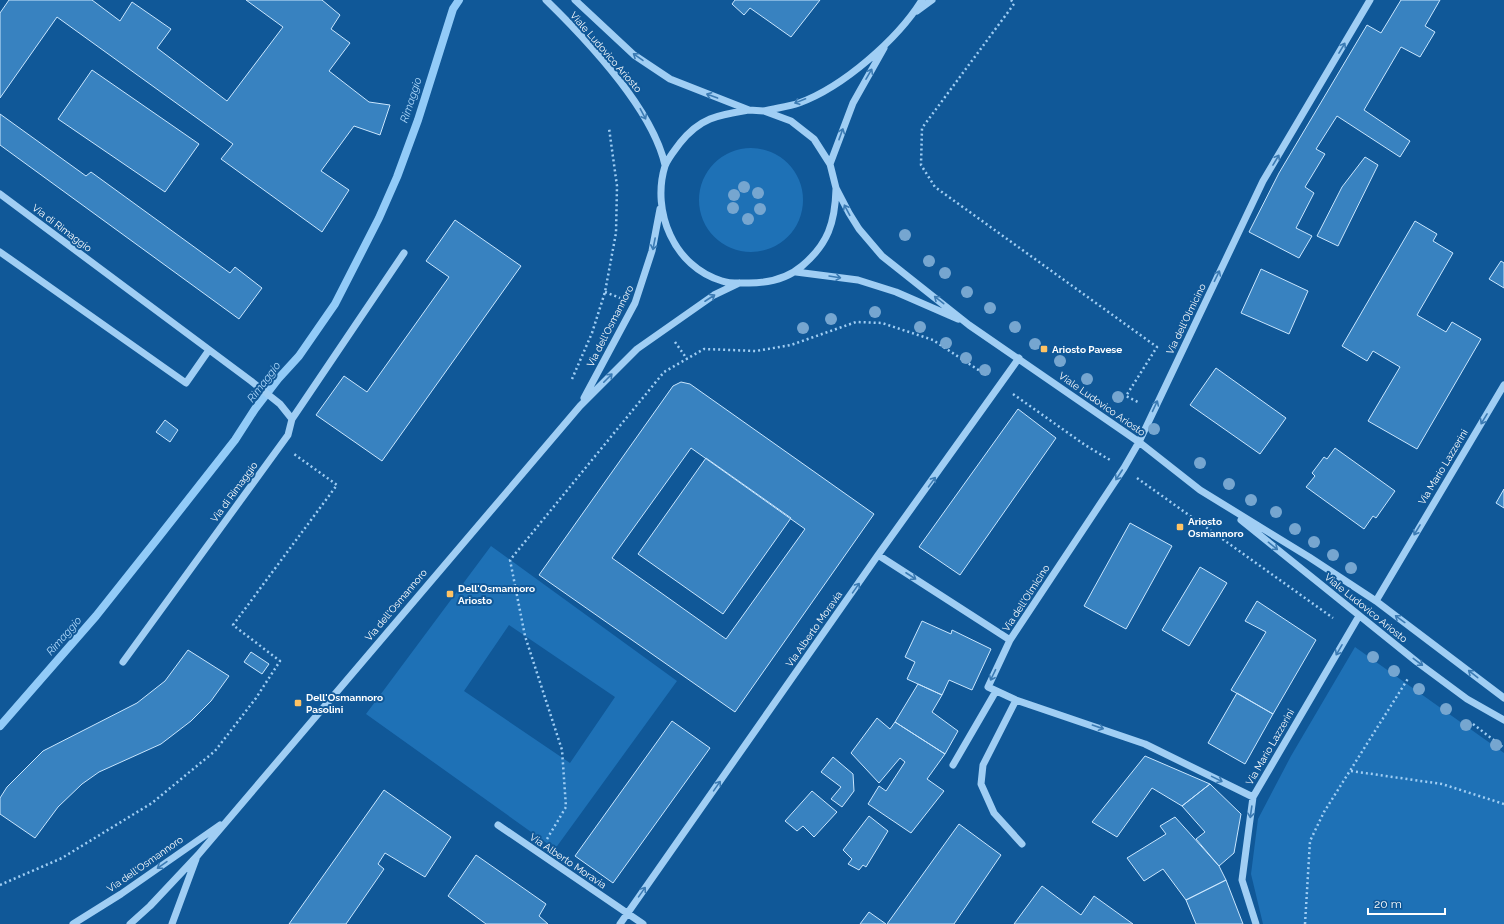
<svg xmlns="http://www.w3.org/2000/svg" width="1504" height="924" font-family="Raleway,sans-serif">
<rect width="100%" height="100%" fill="#105898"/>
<path fill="#1e71b6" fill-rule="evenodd" d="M699 200a52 52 0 1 1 104 0a52 52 0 1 1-104 0Z
M491 546 677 681 555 849 366 714ZM509 625 615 697 570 763 464 691Z
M1355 647 1504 753V924H1263L1251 874 1258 819 1291 756Z"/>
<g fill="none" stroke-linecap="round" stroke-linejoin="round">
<path stroke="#92cbf8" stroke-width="8" d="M0 726 96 616 158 538 235 440 255 409 278 379 299 356 335 304 379 218 397 177 418 120 453 9 459 0"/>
</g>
<path fill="#3882c0" stroke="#c9e6fe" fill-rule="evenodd" d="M9 0H92L120 21 132 2 171 29 157 48 227 101 283 27 246 0H322L340 15 331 29 350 43 329 71 369 102 390 105 380 135 354 126 321 171 349 190 322 232 221 159 233 144 57 17 0 98V13Z
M735 0H820L791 37 750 8 744 15 732 4Z
M1401 0H1440L1425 26 1435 32 1420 57 1401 47 1364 110 1410 141 1400 157 1337 116 1316 149 1325 154 1305 187 1314 193 1296 228 1312 236 1299 258 1249 232 1279 173 1367 25 1381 33Z
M92 70 199 144 165 192 58 119Z
M0 114 86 176 91 172 230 273 235 267 262 288 239 319 0 145Z
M1365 157 1378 165 1338 246 1317 236 1342 187Z
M455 220 521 266 382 461 316 415 344 376 367 392 449 277 426 261Z
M1415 221 1437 234 1433 241 1453 253 1417 315 1446 332 1452 322 1481 339 1417 449 1368 421 1400 367 1373 351 1367 361 1342 346Z
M1501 261 1504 263V288L1489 279Z
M1261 269 1308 291 1289 334 1241 313Z
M1216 368 1286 418 1260 454 1190 405Z
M681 382 690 384 874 514 735 712 539 575 673 386ZM691 448 805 529 726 639 612 558Z
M1018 409 1056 438 960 575 919 547Z
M165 420 178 430 170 442 156 432Z
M1335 448 1395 491 1376 518 1373 516 1364 529 1306 487 1315 476 1312 473 1324 457 1327 459Z
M706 458 791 518 723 614 638 554Z
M1504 489V508L1496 503Z
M1130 523 1172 546 1126 629 1084 606Z
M1200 567 1227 583 1189 646 1162 630Z
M1257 601 1316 640 1273 714 1231 690 1266 632 1245 621Z
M922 621 951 634 952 630 991 649 972 690 949 680 942 695 907 679 915 662 905 657Z
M188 650 229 676 211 701 191 721 161 744 99 772 82 784 58 807 35 838 0 814V798L7 787 43 751 137 703 165 681Z
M251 652 269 664 262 674 244 662Z
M918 684 942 695 932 712 958 731 945 754 895 722Z
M1237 693 1273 714 1245 764 1208 743Z
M877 718 890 729 895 722 945 754 927 779 944 791 911 833 868 804 879 786 886 791 905 762 900 758 879 783 851 753Z
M672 721 710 748 613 883 575 856Z
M1145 756 1210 784 1182 806 1152 788 1117 837 1092 822Z
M833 757 853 774 854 791 842 807 831 799 841 787 821 772Z
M1210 784 1241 814 1234 853 1219 866 1196 839 1205 832 1182 806Z
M384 790 451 837 425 877 385 853 378 864 384 869 346 924H289Z
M812 791 837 812 814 837 803 826 797 831 785 821Z
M869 816 888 831 866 867 863 865 859 870 848 864 852 859 843 850Z
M1175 817 1219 866 1226 880 1186 900 1163 869 1144 881 1127 858 1166 834 1160 826Z
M959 824 1001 855 954 924H887Z
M476 855 546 904 539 916 548 924H486L448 896Z
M1226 880 1243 924H1196L1186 900Z
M1042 886 1081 915 1094 896 1133 924H1014Z
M869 912 886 924H860Z"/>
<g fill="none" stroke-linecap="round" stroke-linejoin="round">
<path stroke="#a0cef4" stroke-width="2.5" stroke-dasharray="2 3" stroke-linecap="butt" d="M1011 0 1014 4 922 128 921 165 935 187 1157 347 1126 396 1140 403
M605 292 620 298
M675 342 687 359
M572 379 592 333 605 292 616 233 617 186 609 128
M1013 394 1085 445 1110 460
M1137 478 1333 618
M1473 724 1504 748
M1351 771 1442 784 1504 804
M547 839 566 807 562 750 525 636 510 560 664 372 704 349 756 351 791 345 856 322 882 323 933 340 986 375
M0 885 62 858 152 803 215 751 256 698 280 661 233 625 337 485 294 454
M1305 924 1310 841 1324 812 1409 677"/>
<path stroke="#a0cef4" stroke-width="7" d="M546 0C588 41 652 108 665 165
M575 0 634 55 670 79 749 110 764 111 791 121 814 139 830 164 836 188 849 213 859 229 882 256 969 325 1139 442 1200 490 1309 557 1376 601 1504 698
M917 11 932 0
M749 110C737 112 722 114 710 119 698 124 688 133 680 143 675 150 668 158 665 166 651 211 674 267 722 281 730 284 740 283 749 283 769 283 787 279 802 266 828 244 835 223 836 189
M764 111C775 108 788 107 799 103 843 87 898 39 922 0
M830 164 853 103 884 48
M0 194 251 381 280 404 292 419 288 435 123 662
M0 252 186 383 209 350
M796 272 858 280 896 292 958 319
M584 398 635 303 652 251 660 209
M292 419 404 253
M1241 520 1417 662 1467 699 1504 720
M878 555 1010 640
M1376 601 1504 385
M1016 700 983 765 981 784 994 813 1022 844
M953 765 996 691
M1253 797 1145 744 1016 700 988 687 1010 640 1124 468 1139 442 1263 181 1370 0
M498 825 643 924
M73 924 121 894 220 825
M130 924 150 906 198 855 580 406 637 349 714 295 739 283
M172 924 196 859
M620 924 878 555 1019 358
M1256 924 1242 880 1253 797 1359 616"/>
</g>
<g fill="#76a6d0">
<circle cx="744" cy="187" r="6"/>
<circle cx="758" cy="193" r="6"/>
<circle cx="734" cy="195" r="6"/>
<circle cx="733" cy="208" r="6"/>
<circle cx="760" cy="209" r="6"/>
<circle cx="748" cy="219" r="6"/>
<circle cx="905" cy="235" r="6"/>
<circle cx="929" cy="261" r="6"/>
<circle cx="945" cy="273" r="6"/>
<circle cx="967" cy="292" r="6"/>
<circle cx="990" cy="308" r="6"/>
<circle cx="875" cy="312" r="6"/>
<circle cx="831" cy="319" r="6"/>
<circle cx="920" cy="327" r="6"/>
<circle cx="1015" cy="327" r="6"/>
<circle cx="803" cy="328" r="6"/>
<circle cx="946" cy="343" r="6"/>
<circle cx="1035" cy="344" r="6"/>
<circle cx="966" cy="358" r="6"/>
<circle cx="1060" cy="361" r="6"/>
<circle cx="985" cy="370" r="6"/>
<circle cx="1087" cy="379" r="6"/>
<circle cx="1118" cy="397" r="6"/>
<circle cx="1154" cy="429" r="6"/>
<circle cx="1200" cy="463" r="6"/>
<circle cx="1229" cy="484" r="6"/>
<circle cx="1251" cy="500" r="6"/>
<circle cx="1276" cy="512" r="6"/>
<circle cx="1295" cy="529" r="6"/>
<circle cx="1314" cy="542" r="6"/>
<circle cx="1333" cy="555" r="6"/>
<circle cx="1351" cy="568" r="6"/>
<circle cx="1373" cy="657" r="6"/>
<circle cx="1394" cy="671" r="6"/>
<circle cx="1419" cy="689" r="6"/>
<circle cx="1446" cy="709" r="6"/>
<circle cx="1466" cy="725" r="6"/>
<circle cx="1496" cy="745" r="6"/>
</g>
<defs><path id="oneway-shaft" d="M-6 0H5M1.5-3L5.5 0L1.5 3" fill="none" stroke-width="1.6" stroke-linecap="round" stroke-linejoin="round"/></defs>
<g stroke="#3b7bb4">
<use href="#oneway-shaft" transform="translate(1342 48) rotate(-59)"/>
<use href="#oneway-shaft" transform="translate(638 57) rotate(-145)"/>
<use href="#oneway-shaft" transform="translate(869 74) rotate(-60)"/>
<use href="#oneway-shaft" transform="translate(712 96) rotate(-160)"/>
<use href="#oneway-shaft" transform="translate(800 101) rotate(158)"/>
<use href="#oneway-shaft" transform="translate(643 114) rotate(62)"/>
<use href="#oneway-shaft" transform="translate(841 134) rotate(-70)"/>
<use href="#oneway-shaft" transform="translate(1276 160) rotate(-59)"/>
<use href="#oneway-shaft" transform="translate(847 210) rotate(-118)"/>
<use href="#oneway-shaft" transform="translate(654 244) rotate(101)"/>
<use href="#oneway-shaft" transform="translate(1217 276) rotate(-64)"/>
<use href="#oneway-shaft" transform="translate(835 277) rotate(9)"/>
<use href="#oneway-shaft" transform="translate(710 298) rotate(-33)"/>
<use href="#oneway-shaft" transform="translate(939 300) rotate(-142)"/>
<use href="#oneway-shaft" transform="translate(608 378) rotate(-45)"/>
<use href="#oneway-shaft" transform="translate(1155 406) rotate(-65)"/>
<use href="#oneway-shaft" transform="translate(1484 419) rotate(121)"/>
<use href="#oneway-shaft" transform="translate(1119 475) rotate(123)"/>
<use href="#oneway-shaft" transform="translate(932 482) rotate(-54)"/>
<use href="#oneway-shaft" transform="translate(1417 530) rotate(121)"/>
<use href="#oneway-shaft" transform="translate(1273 546) rotate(39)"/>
<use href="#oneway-shaft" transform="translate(911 576) rotate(33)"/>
<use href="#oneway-shaft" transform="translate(856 588) rotate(-55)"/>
<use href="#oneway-shaft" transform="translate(1400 619) rotate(-144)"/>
<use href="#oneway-shaft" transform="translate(1339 650) rotate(120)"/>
<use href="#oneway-shaft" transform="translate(1418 662) rotate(37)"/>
<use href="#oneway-shaft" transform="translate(1473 674) rotate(-142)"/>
<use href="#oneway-shaft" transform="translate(993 675) rotate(116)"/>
<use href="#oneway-shaft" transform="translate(1098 727) rotate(19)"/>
<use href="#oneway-shaft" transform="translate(1217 779) rotate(26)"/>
<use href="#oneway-shaft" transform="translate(717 786) rotate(-55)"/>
<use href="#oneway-shaft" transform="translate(1251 812) rotate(98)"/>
<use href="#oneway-shaft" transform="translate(162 865) rotate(145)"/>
<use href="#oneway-shaft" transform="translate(642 892) rotate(-55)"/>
</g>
<g fill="#ffc364" stroke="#105898" stroke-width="1.5">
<rect x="1040" y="345" width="8" height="8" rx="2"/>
<rect x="1176" y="523" width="8" height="8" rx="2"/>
<rect x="446" y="590" width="8" height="8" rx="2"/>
<rect x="294" y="699" width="8" height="8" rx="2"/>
</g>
<g text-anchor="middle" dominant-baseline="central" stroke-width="4" stroke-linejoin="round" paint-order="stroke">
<g font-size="10" fill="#fff" stroke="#105898">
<text transform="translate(606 52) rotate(49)">Viale Ludovico Ariosto</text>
<text transform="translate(62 228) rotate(37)">Via di Rimaggio</text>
<text transform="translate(1186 319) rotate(-64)">Via dell'Olmicino</text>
<text transform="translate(610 326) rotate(-63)">Via dell'Osmannoro</text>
<text transform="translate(1102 404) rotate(35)">Viale Ludovico Ariosto</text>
<text transform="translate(1443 467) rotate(-59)">Via Mario Lazzerini</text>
<text transform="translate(234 492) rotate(-54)">Via di Rimaggio</text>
<text transform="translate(1026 598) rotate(-57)">Via dell'Olmicino</text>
<text transform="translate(396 605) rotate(-50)">Via dell'Osmannoro</text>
<text transform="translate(1366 608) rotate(39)">Viale Ludovico Ariosto</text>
<text transform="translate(814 629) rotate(-55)">Via Alberto Moravia</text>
<text transform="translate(1270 747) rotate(-60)">Via Mario Lazzerini</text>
<text transform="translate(568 861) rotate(34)">Via Alberto Moravia</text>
<text transform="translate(145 864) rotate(-35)">Via dell'Osmannoro</text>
</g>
<g font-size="10" font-weight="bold" fill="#fff" stroke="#105898" text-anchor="start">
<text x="1052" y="349">Ariosto Pavese</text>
<text x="1188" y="521">Ariosto<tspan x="1188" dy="12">Osmannoro</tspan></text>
<text x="458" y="588">Dell'Osmannoro<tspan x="458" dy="12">Ariosto</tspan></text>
<text x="306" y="697">Dell'Osmannoro<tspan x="306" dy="12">Pasolini</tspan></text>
</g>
<g font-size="11" font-style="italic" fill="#add8fb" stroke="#105898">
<text transform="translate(411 100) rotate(-72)">Rimaggio</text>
<text transform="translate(264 382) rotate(-53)">Rimaggio</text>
<text transform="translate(64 636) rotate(-49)">Rimaggio</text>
</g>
</g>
<path d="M1368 908v6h77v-6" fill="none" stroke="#ffffff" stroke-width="2"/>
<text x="1374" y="908" font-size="12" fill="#ffffff" stroke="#105898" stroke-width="3" paint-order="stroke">20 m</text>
</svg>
